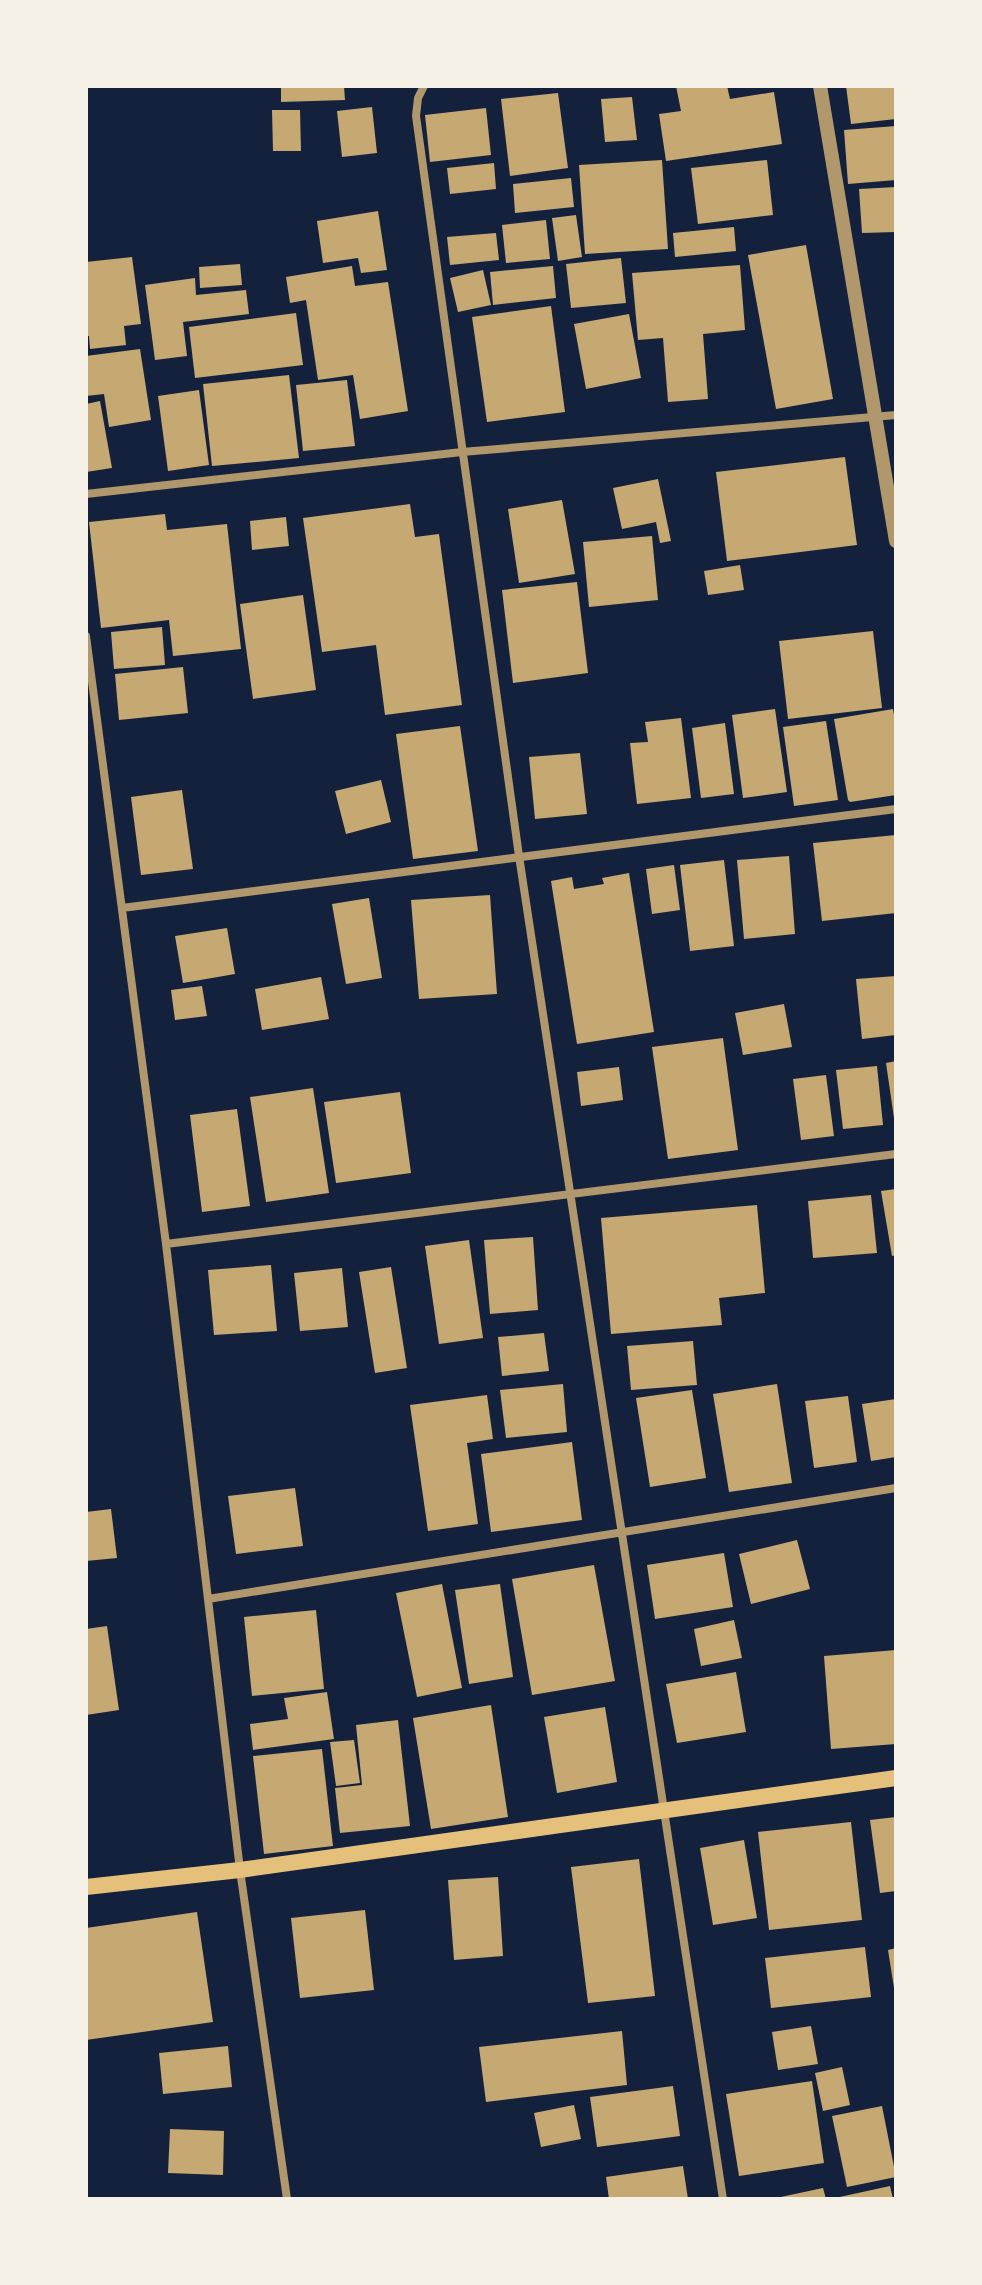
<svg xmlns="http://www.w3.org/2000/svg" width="982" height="2285" font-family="Arial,sans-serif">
<rect width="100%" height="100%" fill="#14213d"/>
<path fill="#c6a872" d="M281 86H344L345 100 281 102Z
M676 86H727L730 99 774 92 782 144 666 161 659 114 681 111Z
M846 86H896V119L851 124Z
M558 93 568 168 510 176 501 99Z
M632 97 637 140 605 142 601 99Z
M372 107 377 153 342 157 337 111Z
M486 108 491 155 430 162 425 115Z
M272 110H300L301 151H273Z
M896 126V180L848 184 844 130Z
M662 160 668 249 585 254 579 165Z
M767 160 773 215 698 224 691 168Z
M494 163 496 189 450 194 447 168Z
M571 178 574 207 515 213 513 184Z
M896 187V232L862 233 859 189Z
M378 211 387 270 361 273 358 258 323 263 317 221Z
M576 215 582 257 558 261 552 218Z
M546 220 550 259 506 263 502 225Z
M734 227 736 251 675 257 673 233Z
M496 233 499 260 450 265 447 237Z
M806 245 833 399 776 409 748 255Z
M132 257 141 324 124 326 126 345 90 349 89 336H86V262Z
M621 258 626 303 571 308 566 264Z
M240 264 242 285 200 288 199 267Z
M740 265 745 330 703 334 708 399 668 402 663 338 638 340 632 273Z
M352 266 355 286 388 282 408 411 360 419 353 375 318 380 306 300 290 303 286 277Z
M553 266 556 298 493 305 490 272Z
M483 270 491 305 458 312 450 278Z
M195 278 196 295 246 290 249 314 183 322 187 356 155 360 145 285Z
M551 306 565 412 487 422 472 317Z
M296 313 303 365 195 378 189 327Z
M629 314 641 378 586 389 574 324Z
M140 349 151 420 109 427 104 394 86 396V356Z
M289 375 299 458 212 466 203 384Z
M347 380 355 446 303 451 296 385Z
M199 390 209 465 168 471 158 396Z
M100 401 112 468 86 472V404Z
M845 457 857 545 727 561 716 472Z
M658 479 671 541 660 543 656 522 622 529 613 488Z
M562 500 575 574 519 583 508 509Z
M410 504 415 537 439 534 462 705 385 715 376 645 322 652 303 518Z
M165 514 167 530 227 524 241 649 173 656 169 620 101 628 89 522Z
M286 517 289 546 252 550 250 521Z
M652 536 658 600 589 607 583 542Z
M740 565 744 590 708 595 704 571Z
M577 582 588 673 513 683 502 590Z
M303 595 316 690 253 699 240 604Z
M162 627 165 665 114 669 111 632Z
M873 631 882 708 788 719 779 641Z
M183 667 188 713 119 720 115 674Z
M775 709 787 792 743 798 732 715Z
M893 709 896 727V795L850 802 848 800 834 719Z
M681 718 691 798 637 804 630 743 648 742 645 722Z
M826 721 838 800 794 806 783 727Z
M725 723 734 794 701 798 692 728Z
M460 726 478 851 413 859 396 734Z
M580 753 587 814 535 819 529 757Z
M381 780 391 822 346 834 335 791Z
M182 790 193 869 141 875 131 797Z
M896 835V913L822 921 813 843Z
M789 856 795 934 744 939 737 860Z
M724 860 734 946 690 951 680 865Z
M674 865 680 910 652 914 646 869Z
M629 873 654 1032 577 1044 551 881 572 877 574 889 604 884 602 878Z
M490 895 497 994 419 999 411 900Z
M369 898 382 978 346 984 332 904Z
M227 928 235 974 183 983 175 936Z
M896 976V1035L862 1039 856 979Z
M321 977 329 1019 262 1030 255 989Z
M202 986 207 1016 175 1020 171 990Z
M784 1004 792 1047 743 1055 735 1013Z
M723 1038 738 1150 668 1159 652 1047Z
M896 1061V1117L894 1118 886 1063Z
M877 1066 883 1125 843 1129 836 1070Z
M619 1067 623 1100 581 1106 577 1072Z
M826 1075 834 1136 801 1140 793 1079Z
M313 1088 329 1193 266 1202 250 1097Z
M400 1092 411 1173 336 1183 324 1102Z
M237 1109 250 1206 202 1212 190 1115Z
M896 1189V1255L892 1256 881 1191Z
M871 1195 877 1253 813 1258 808 1201Z
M757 1205 765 1293 719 1298 722 1325 611 1334 601 1218Z
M533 1237 538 1310 490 1314 484 1240Z
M469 1240 483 1338 439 1344 425 1246Z
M271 1265 277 1331 214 1335 208 1270Z
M391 1267 407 1368 375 1373 359 1272Z
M342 1268 348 1327 300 1331 294 1273Z
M544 1333 549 1371 502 1376 498 1337Z
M693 1341 697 1385 631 1390 627 1346Z
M563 1384 567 1432 506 1438 500 1390Z
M777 1384 792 1483 729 1492 713 1394Z
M692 1390 706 1478 650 1487 636 1398Z
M487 1395 493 1439 467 1443 478 1524 428 1531 410 1405Z
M848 1396 857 1462 814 1468 805 1401Z
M896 1399V1457L871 1461 862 1404Z
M572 1442 582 1520 491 1532 481 1454Z
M295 1488 303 1546 236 1554 228 1496Z
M111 1509 117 1558 86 1561V1512Z
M797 1540 810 1589 751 1604 739 1554Z
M724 1553 733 1607 655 1619 647 1565Z
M594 1565 615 1681 532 1695 512 1579Z
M442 1584 462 1688 417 1697 396 1593Z
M500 1584 513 1677 469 1684 455 1590Z
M316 1610 324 1689 252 1696 244 1617Z
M734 1620 742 1658 701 1666 694 1629Z
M107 1626 119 1710 86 1715V1629Z
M896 1650V1744L831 1749 824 1656Z
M736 1672 746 1732 677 1743 666 1684Z
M327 1692 334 1739 253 1750 250 1724 288 1719 284 1698Z
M491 1705 508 1817 431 1829 413 1718Z
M605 1707 617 1782 557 1793 544 1717Z
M398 1720 410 1826 340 1833 335 1788 362 1785 356 1725Z
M354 1740 360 1783 336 1786 330 1742Z
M322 1749 333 1846 264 1854 253 1756Z
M896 1817V1891L880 1893 870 1820Z
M851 1822 862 1920 769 1930 758 1832Z
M744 1840 757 1918 713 1925 700 1848Z
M639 1859 655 1996 588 2003 571 1867Z
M498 1877 503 1956 454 1960 448 1880Z
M365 1910 374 1990 300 1998 291 1918Z
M197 1912 213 2022 86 2040V1928Z
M865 1947 871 1997 771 2008 765 1958Z
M896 1948V1988H894L888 1950Z
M811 2026 818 2064 778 2070 772 2032Z
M622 2031 627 2085 486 2102 479 2047Z
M228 2046 232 2087 163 2094 159 2053Z
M842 2067 850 2105 823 2111 815 2073Z
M812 2081 824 2163 739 2176 726 2094Z
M673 2086 680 2136 597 2147 590 2097Z
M574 2105 581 2139 541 2147 534 2113Z
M882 2106 896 2177 847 2187 832 2116Z
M170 2129 224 2131 223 2175 168 2173Z
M683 2166 688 2199H609L606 2177Z
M890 2186 893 2199H835V2198Z
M823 2188 826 2199H776V2198Z"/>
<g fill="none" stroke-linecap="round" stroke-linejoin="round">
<path stroke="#b1986c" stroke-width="8" d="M424 86 418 98 416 116 519 856 723 2199
M86 494 462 452 896 415
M86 636 166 1244 240 1870 287 2199
M122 908 896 809
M166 1244 896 1154
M208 1599 896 1488"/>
<path stroke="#b1986c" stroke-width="14" d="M820 86 896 541"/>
<path stroke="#e5c07b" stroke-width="16" d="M86 1887 240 1870 896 1778"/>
</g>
<rect width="982" height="2285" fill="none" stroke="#f6f1e7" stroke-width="176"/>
</svg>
